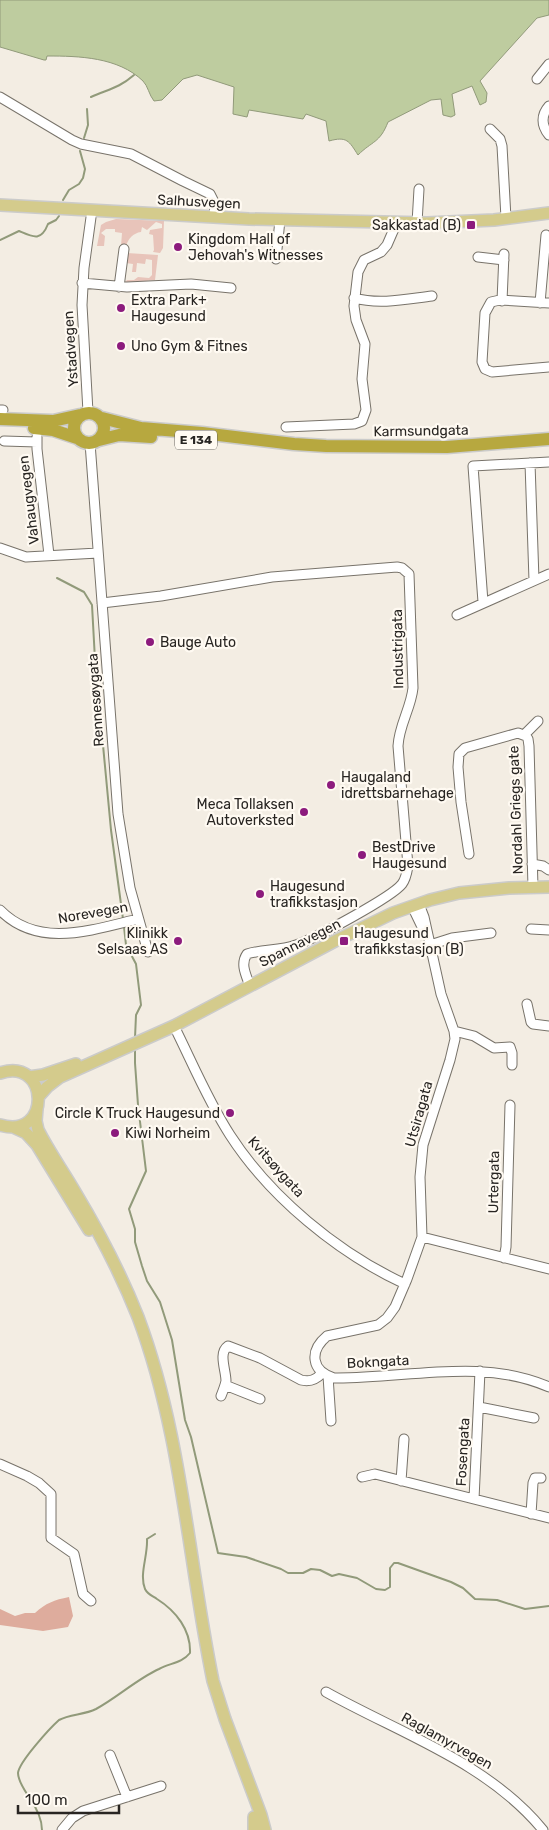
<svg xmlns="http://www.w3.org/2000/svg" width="549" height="1830" font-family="Rubik,sans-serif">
<rect width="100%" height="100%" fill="#f3ede3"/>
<path fill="#e8c4ba" d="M116 219 164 221 163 248 160 253 153 252 154 250 153 235 149 234 150 230 162 228V224L156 222 147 230 142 227 141 232C133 233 128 239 126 246H121L122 233 115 232V229H106L101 233 105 236 104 246H97L101 225 106 222Z
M127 253 158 255 155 280 124 283 127 280H134L138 277 149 278 152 275V260L146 259 145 264 137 263 136 272H132L133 264 126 263Z"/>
<path fill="#deac9d" d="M69 1597 73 1616 68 1627 43 1631 0 1625V1609L15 1616 25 1613H35C46 1603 54 1600 69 1597Z"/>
<path fill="#becc9f" stroke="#919a7a" d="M0 0H549V15L537 18 480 81 487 93 486 102 480 105 472 86 452 94 455 115 451 117 443 115 441 99 431 100 388 122C380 143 372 141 358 155 349 141 347 136 329 141L326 121 306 114 303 119 249 110 247 117 233 114 234 87 197 75 183 79 162 100 154 101C149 95 148 86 143 81 118 57 79 56 47 56L46 60H44L0 47Z"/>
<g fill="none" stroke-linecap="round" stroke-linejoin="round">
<path stroke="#919a7a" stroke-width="2" d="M91 97C109 89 119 88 134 75
M84 138 88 125 87 109
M63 200 69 190 79 184 83 178 85 169 80 151
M0 240 19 231C33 237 41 242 48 224L56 220 59 216
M57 578 84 592 92 605 95 660 111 830 123 919
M124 927 126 945 136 964 141 1005 136 1015 135 1038
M135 1048V1063L138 1105 146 1171 129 1209 135 1229V1242L142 1266 147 1281 160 1302 172 1340 185 1420 191 1437 218 1553 246 1557 281 1569 288 1573H303L311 1569 320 1570 332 1576 339 1574 357 1578 376 1589 385 1590 390 1587V1568L394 1563H398L451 1582 463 1588 475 1599 497 1600 525 1609 549 1606
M42 1830C42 1818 36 1807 29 1797 25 1791 18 1781 18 1773 19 1762 50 1728 59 1720 70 1714 84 1715 96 1709 118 1697 137 1679 159 1669 170 1663 182 1663 190 1653 191 1630 176 1611 157 1599 153 1596 148 1595 145 1589 139 1574 148 1556 147 1539L155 1534"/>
<g stroke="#78736a" stroke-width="11">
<path id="minor" d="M537 79 549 64
M0 97 72 140 81 144 131 154 183 181 210 194 215 204 214 217
M549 106C541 115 541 125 549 135
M490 129 500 139 502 146 506 218
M417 223 419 189
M478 257 504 260
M276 259 280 220
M82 283 127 287 191 284 231 288
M119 287 124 249
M354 298C380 305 407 299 432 296
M502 301 504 254
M540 303 546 235
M549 303 500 300 491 302 485 313 482 362 485 369 492 372 549 367
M0 410H3
M88 412 82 305 84 268 92 210
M286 427 354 424 362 421 366 410 362 379 365 344 356 320 354 306 358 272 364 260 381 252 387 245 397 222
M37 437V449L49 555
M4 441 37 442
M90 443 118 814 130 888 148 952
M530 463 534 580
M0 548 26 557 98 553
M483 602 473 466 549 462
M102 603 161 596 272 577 397 567 402 568 409 574 413 688C411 708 399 725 398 746L408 866C407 872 406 879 402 884 392 897 314 939 296 945 280 951 263 949 247 954 240 964 246 975 250 986
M457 615 549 574
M524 735 538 721
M469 854 461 802 458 767 459 754 465 748 518 733 526 736 528 739 529 746 533 887
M532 864 543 866 549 870
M419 904 424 917 441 994 454 1031 455 1039 450 1060 423 1145 420 1177 422 1237 407 1279 395 1307 387 1318 378 1325 327 1336C309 1351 311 1371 334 1378 406 1379 481 1357 549 1387
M412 906 424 931
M0 910C38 949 92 930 138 919
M531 929 549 930
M430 945 452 938 491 933
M527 1004 531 1022 533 1024 549 1026
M174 1026C192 1062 208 1101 230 1135 270 1197 338 1253 405 1284
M454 1031 474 1036 494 1048 510 1047 512 1053V1065
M422 1237 549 1269
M504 1258 506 1247 510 1105
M328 1376 331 1421
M225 1385 260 1399
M221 1396C223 1391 225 1386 226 1381 226 1370 218 1353 228 1346L260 1358 301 1380C310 1382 316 1380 322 1373
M479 1407 534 1418
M0 1464 27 1476 39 1483 51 1494V1538L74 1554 83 1594 91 1601
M362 1477 375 1474 549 1518
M401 1481 404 1439
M474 1499 480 1371
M531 1514 533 1483 535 1478H541
M326 1692C401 1734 487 1762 543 1830
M110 1755 127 1797
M62 1830 72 1818 83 1811 161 1786"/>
</g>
<g stroke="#cbcbca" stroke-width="14">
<path id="major" d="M0 205 249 219 427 223 494 220 549 213
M0 1073C50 1056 52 1141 0 1125
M29 1077 43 1075 76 1064
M39 1096 47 1087 60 1077 174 1026 335 941 393 913 430 900 459 893 509 888 549 887
M37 1109 36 1121 38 1130C49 1152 63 1171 75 1192 99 1232 121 1274 138 1317 182 1434 188 1560 213 1681L225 1719 261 1815 265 1830
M13 1127 26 1133 37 1145 89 1230
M254 1817V1830"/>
</g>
<g stroke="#cbcbca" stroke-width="15">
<path id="highway" d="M74 428a15 15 0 1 1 30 0a15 15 0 1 1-30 0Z
M102 418 141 428 202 433 294 444 326 446 447 447 549 439
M0 419 53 421 80 415
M34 428 53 430 77 438
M99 440 119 435 151 437"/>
</g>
<use href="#minor" stroke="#fff" stroke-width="9"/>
<use href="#major" stroke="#d4cb8c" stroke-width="11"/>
<use href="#highway" stroke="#b7a83f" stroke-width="12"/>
</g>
<g fill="#8c1b7d" stroke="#fffaf2" stroke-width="2">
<rect x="466" y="220" width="10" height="10" rx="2.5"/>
<circle cx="178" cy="247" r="5"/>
<circle cx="121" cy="308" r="5"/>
<circle cx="121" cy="346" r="5"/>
<circle cx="150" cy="642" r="5"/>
<circle cx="331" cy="785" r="5"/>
<circle cx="304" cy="812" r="5"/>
<circle cx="362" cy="855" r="5"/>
<circle cx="260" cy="894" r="5"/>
<circle cx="178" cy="941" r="5"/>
<rect x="339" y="936" width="10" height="10" rx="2.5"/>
<circle cx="230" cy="1113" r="5"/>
<circle cx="115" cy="1133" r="5"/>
</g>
<g text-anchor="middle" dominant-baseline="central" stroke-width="4.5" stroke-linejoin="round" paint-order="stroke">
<rect fill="#fffaf2" stroke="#686560" stroke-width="1" x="175" y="430.5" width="42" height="19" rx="4"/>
<g font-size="12" font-weight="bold" fill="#282522">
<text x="196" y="440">E 134</text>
</g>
<g font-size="14" fill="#282522" stroke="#fffaf2">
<text transform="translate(199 202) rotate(3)">Salhusvegen</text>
<text transform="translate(71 349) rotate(-94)">Ystadvegen</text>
<text transform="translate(421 431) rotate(-1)">Karmsundgata</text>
<text transform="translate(29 500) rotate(-97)">Vahaugvegen</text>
<text transform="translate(398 649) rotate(-91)">Industrigata</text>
<text transform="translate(96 700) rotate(-94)">Rennesøygata</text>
<text transform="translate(516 810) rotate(-92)">Nordahl Griegs gate</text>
<text transform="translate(93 913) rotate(-10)">Norevegen</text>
<text transform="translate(300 943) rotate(-27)">Spannavegen</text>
<text transform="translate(419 1114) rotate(-74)">Utsiragata</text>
<text transform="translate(276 1167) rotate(48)">Kvitsøygata</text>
<text transform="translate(494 1182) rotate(-89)">Urtergata</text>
<text transform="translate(378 1362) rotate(-3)">Bokngata</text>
<text transform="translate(463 1452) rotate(-87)">Fosengata</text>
<text transform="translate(447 1741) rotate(29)">Raglamyrvegen</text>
</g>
<g font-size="14" fill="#282522" stroke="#fffaf2" text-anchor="start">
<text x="461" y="225" text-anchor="end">Sakkastad (B)</text>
<text x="188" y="239">Kingdom Hall of<tspan x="188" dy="16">Jehovah's Witnesses</tspan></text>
<text x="131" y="300">Extra Park+<tspan x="131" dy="16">Haugesund</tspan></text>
<text x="131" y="346">Uno Gym &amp; Fitnes</text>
<text x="160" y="642">Bauge Auto</text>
<text x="341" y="777">Haugaland<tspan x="341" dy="16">idrettsbarnehage</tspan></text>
<text x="294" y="804" text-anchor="end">Meca Tollaksen<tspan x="294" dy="16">Autoverksted</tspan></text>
<text x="372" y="847">BestDrive<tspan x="372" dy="16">Haugesund</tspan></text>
<text x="270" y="886">Haugesund<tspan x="270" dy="16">trafikkstasjon</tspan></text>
<text x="168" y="933" text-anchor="end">Klinikk<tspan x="168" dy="16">Selsaas AS</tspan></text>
<text x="354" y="933">Haugesund<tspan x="354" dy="16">trafikkstasjon (B)</tspan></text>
<text x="220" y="1113" text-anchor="end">Circle K Truck Haugesund</text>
<text x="125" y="1133">Kiwi Norheim</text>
</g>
</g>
<path d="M18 1805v8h101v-8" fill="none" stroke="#282522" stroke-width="2.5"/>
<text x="25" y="1805" font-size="15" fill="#282522" stroke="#fffaf2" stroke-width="4" paint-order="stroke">100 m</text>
</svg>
